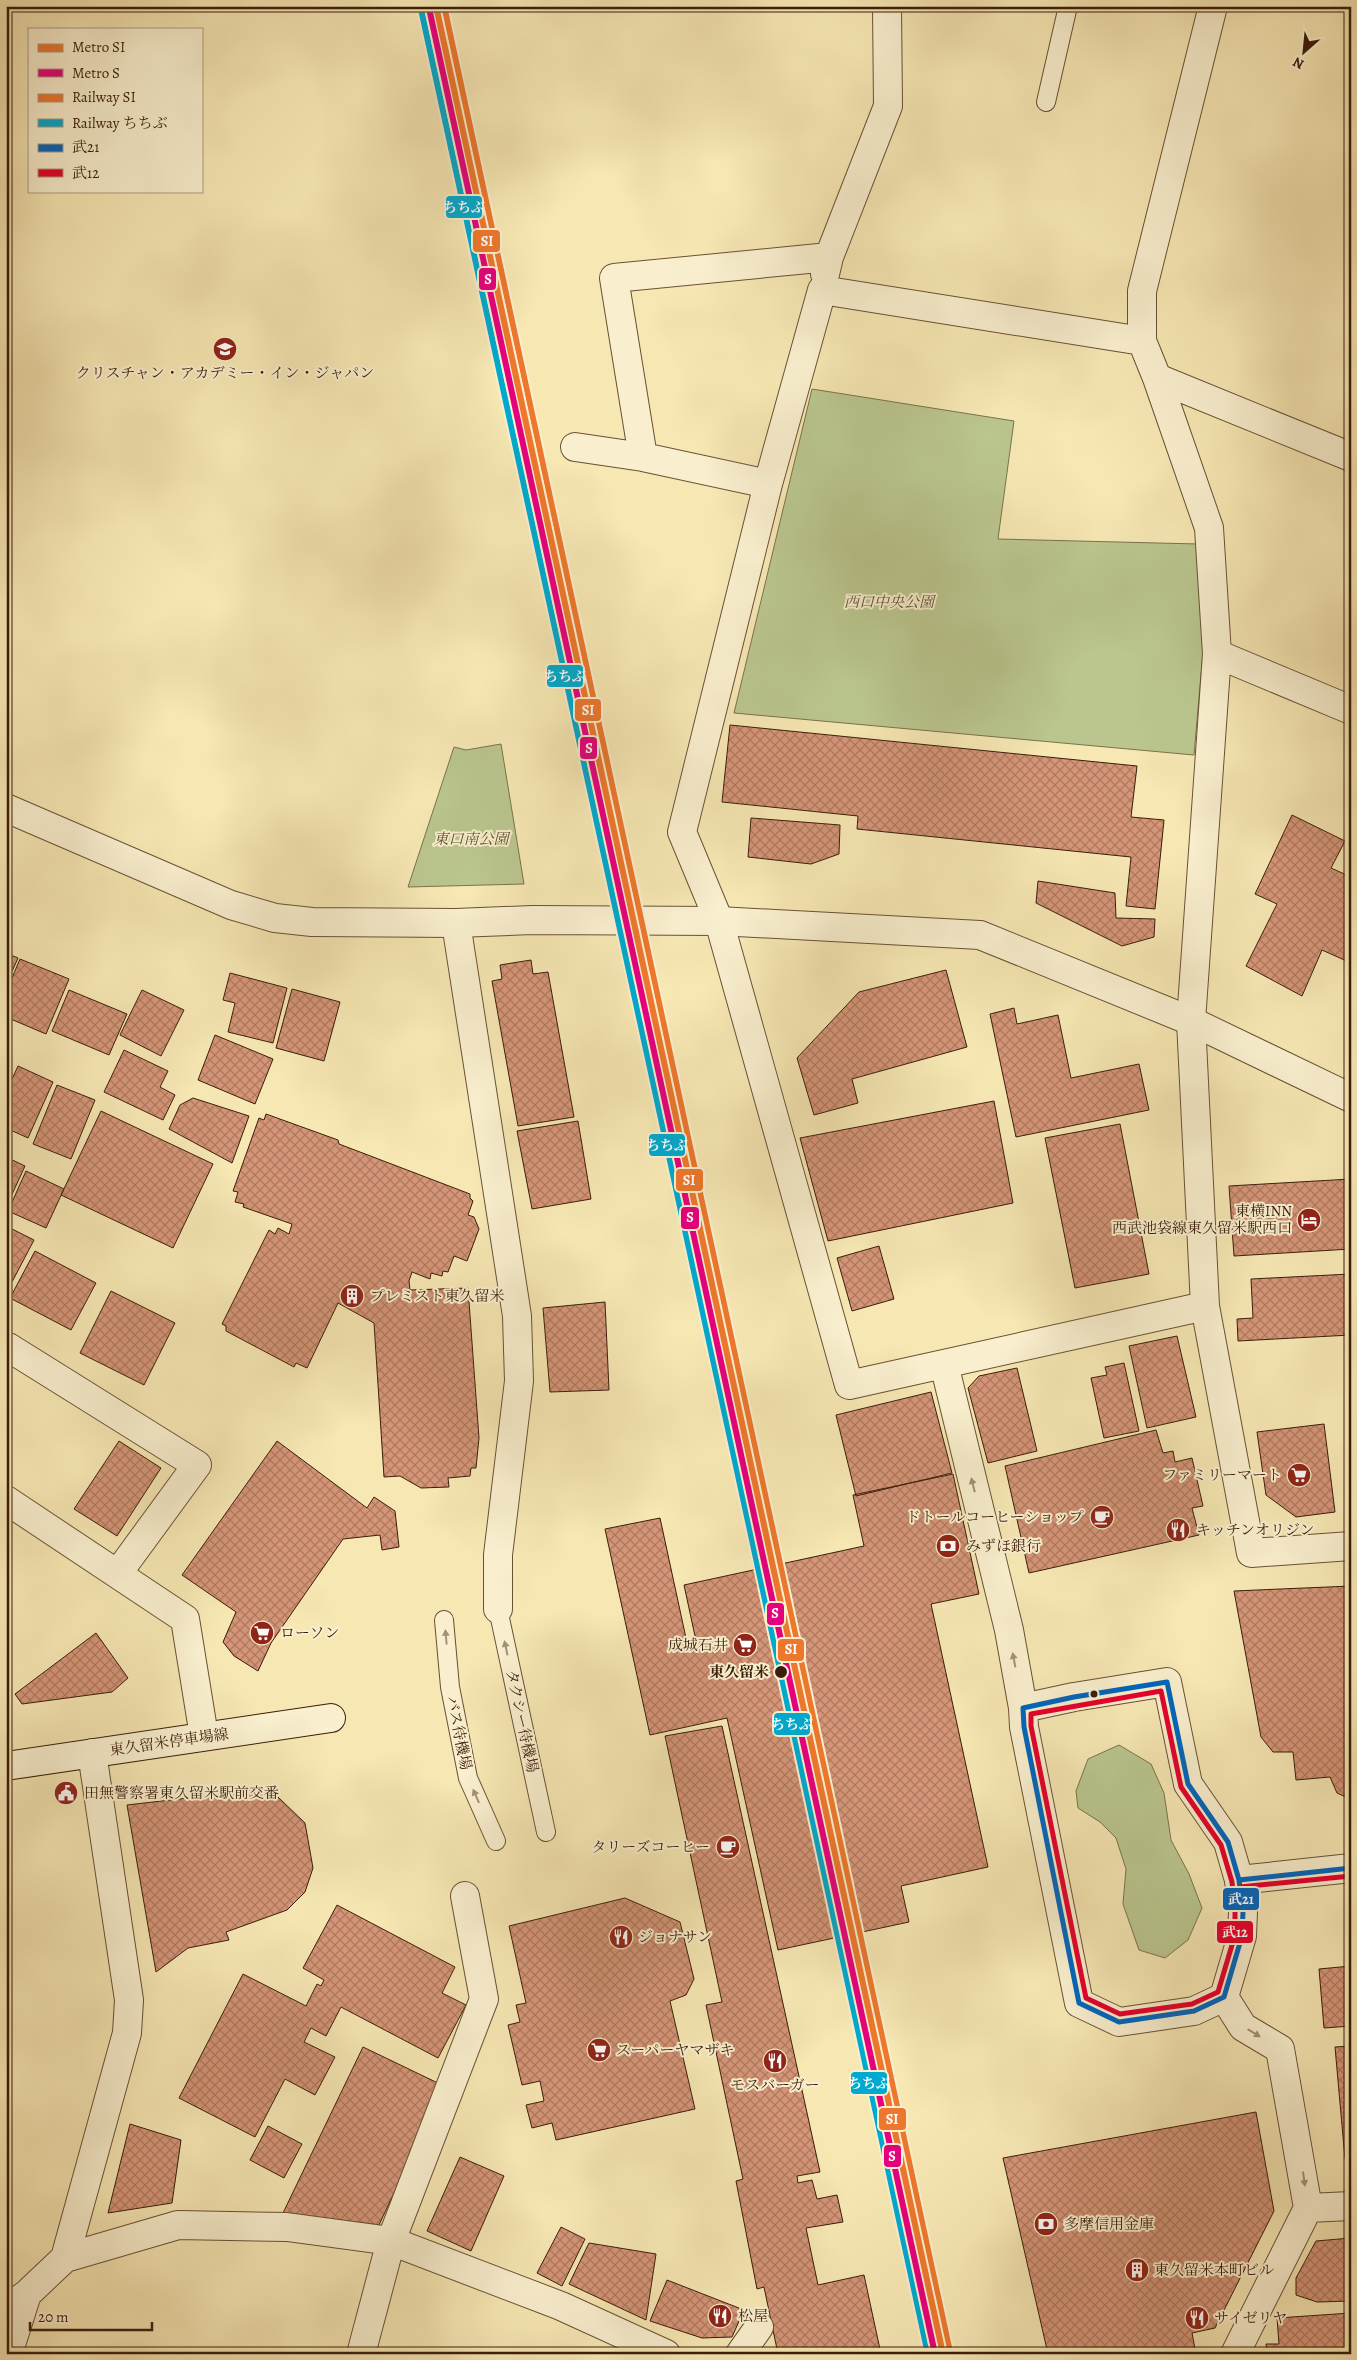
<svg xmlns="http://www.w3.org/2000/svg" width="1357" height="2360" font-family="Alegreya,'Noto Serif JP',serif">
<defs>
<pattern id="building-cross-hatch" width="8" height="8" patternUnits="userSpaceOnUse" patternTransform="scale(1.25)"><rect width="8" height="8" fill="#d59577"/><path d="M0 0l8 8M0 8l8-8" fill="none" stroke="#ae7960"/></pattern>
</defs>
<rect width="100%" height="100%" fill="#f6e7b3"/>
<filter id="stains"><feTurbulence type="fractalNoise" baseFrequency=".004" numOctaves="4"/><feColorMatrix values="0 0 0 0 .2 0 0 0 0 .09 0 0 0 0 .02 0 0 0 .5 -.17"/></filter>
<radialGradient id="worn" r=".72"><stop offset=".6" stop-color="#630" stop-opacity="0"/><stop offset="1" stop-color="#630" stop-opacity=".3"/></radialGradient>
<path fill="#bac68e" stroke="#7a724c" d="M812 389 1014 421 998 539 1198 544 1203 652 1194 755 734 713Z
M501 744 524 884 408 887 454 747 466 750Z
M1119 1745 1151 1764 1164 1793 1171 1840 1189 1874 1202 1908 1188 1940 1165 1958 1139 1950 1123 1904 1126 1869 1116 1838 1100 1822 1078 1808 1076 1791 1088 1759Z"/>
<path fill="url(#building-cross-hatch)" stroke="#3b1d0b" d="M730 725 1137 766 1131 817 1164 820 1155 909 1126 906 1131 857 857 829 858 816 722 802Z
M1292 815 1345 841 1331 868 1351 877V963L1322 950 1302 996 1246 966 1277 904 1255 894Z
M751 818 840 825 839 854 811 864 748 857Z
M1038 881 1115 893 1116 918 1155 919 1154 937 1122 946 1036 903Z
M6 953 18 958 6 985Z
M20 959 69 979 46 1034 6 1017V992Z
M531 960 533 974 548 972 574 1117 518 1126 492 981 502 979 500 965Z
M946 970 967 1047 852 1079 858 1103 814 1115 797 1058 859 992Z
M230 973 287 988 273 1043 228 1032 235 1003 223 1000Z
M292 989 340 1002 324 1061 276 1048Z
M69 990 127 1014 109 1055 52 1031Z
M142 990 184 1010 161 1056 120 1035Z
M1014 1008 1017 1024 1058 1015 1071 1078 1139 1064 1149 1110 1016 1137 990 1014Z
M215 1035 273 1059 255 1104 198 1080Z
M124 1050 168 1071 160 1087 175 1095 163 1120 104 1092Z
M18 1066 53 1082 28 1138 6 1128V1092Z
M57 1085 95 1100 71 1159 33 1144Z
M193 1098 249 1116 232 1163 169 1129 180 1105Z
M994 1101 1013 1203 828 1241 800 1138Z
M101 1111 213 1164 173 1248 61 1195Z
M266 1114 338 1140 339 1144 470 1194V1198L473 1201 468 1215 474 1217 479 1229 467 1261 454 1256 448 1272 443 1271 442 1276 431 1273 430 1279 412 1272 409 1281 410 1290 468 1288 479 1438 476 1468H471L470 1476 448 1478 449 1487 421 1488 400 1476 384 1477 374 1323 338 1303 307 1368 296 1363 294 1367 226 1331V1326L222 1324 269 1230 275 1234 278 1228 289 1234 292 1224 243 1207 244 1204 235 1202 238 1192 233 1191 259 1118 264 1120Z
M578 1121 591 1199 532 1209 517 1131Z
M1120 1124 1149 1274 1075 1288 1045 1138Z
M6 1157 25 1166 9 1201 6 1199Z
M26 1171 64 1189 46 1228 8 1211Z
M1351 1179V1249L1234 1256 1229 1186Z
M6 1226 34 1240 12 1282 6 1279Z
M879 1246 894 1299 852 1311 837 1258Z
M35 1251 96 1283 71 1330 10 1298Z
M1351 1274V1335L1238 1341 1237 1319 1253 1318 1251 1279Z
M111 1291 175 1323 144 1385 80 1353Z
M605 1302 609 1390 550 1392 543 1308Z
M1177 1336 1196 1417 1147 1428 1129 1346Z
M1124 1363 1139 1431 1104 1438 1091 1378 1107 1375 1105 1367Z
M1017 1368 1037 1451 988 1463 968 1388 979 1376Z
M931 1392 952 1473 856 1496 836 1415Z
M1324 1424 1335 1512 1296 1517 1266 1495 1257 1432Z
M1156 1430 1163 1453 1173 1451 1175 1462 1192 1458 1203 1506 1192 1508 1199 1535 1029 1573 1005 1466Z
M119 1441 161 1468 117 1536 74 1509Z
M277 1441 367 1508 374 1497 395 1511 399 1547 382 1550 380 1535 343 1539 271 1643 258 1671 234 1656 223 1642 236 1612 182 1575Z
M953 1474 979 1594 931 1604 988 1867 901 1886 909 1922 778 1950 727 1718 650 1735 605 1529 660 1518 689 1652 698 1650 684 1585 864 1546 853 1495Z
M1351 1586V1799H1350L1337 1793 1330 1777 1296 1780 1293 1752H1273L1261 1737 1234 1591Z
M96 1633 128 1678 112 1692 22 1704 15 1694Z
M722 1726 820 2172 797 2176 798 2183 812 2180 817 2199 837 2195 843 2222 806 2228 818 2285 864 2275 881 2354H778L764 2287 757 2289 736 2181 743 2179 706 2005 722 2002 665 1736Z
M258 1790 278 1797 305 1823 313 1868 305 1892 287 1910 226 1932 229 1940 188 1948 156 1972 127 1805Z
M625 1898 680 1922 694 1979 686 1995 670 2001 695 2109 556 2140 552 2123 532 2128 526 2105 544 2101 540 2081 522 2085 508 2025 520 2022 516 2005 526 2003 509 1926Z
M337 1905 455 1967 442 1993 466 2005 438 2058 341 2007 326 2036 311 2028 304 2042 335 2057 315 2095 285 2079 255 2137 179 2098 243 1974 306 2006 317 1984 321 1986 324 1980 303 1968Z
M1351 1966V2026L1324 2028 1319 1969Z
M1351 2046V2159H1345L1335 2047Z
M363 2047 444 2086 379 2225 283 2213Z
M1256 2112 1274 2211 1215 2328 1192 2333 1196 2354H1048L1003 2158Z
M130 2124 181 2140 172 2203 108 2213Z
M268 2126 302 2144 284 2178 250 2160Z
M460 2157 504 2176 471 2251 427 2231Z
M561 2227 585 2239 562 2286 537 2273Z
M1351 2238V2301L1317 2302 1296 2295V2278L1316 2241Z
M589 2243 656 2254 646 2320 569 2284Z
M667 2280 744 2310 732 2337 702 2338 650 2321Z
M1351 2313V2354H1267L1266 2344H1279L1277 2318Z"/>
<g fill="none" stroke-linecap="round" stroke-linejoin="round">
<g stroke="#6a5035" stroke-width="20">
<path id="service" d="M1046 102 1068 6
M498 1609 546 1832
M444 1620 450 1687 468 1778 496 1841"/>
</g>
<g stroke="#6a5035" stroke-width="30">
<path id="minor" d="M1213 6 1142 291V341L1157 378 1209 528 1217 654 1191 1021 1205 1306 1251 1553 1351 1546
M825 274 829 257 888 106 887 6
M1142 341 822 290 768 484 682 832 719 921 849 1385 1205 1306
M1157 378 1351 457
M575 447 643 457
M768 484 643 457 614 278 829 257
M1217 654 1351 710
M456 923 517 1316 519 1381 498 1555V1609
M6 1351 8 1347 197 1465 118 1573
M944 1364 1009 1630 1023 1708
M6 1500 185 1619 204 1736
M1167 1682 1188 1784 1228 1842 1239 1880 1243 1912 1242 1936 1224 1997 1194 2011 1119 2022 1079 2003 1024 1727 1023 1708 1074 1697Z
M1224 1997 1243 2027 1280 2049 1308 2208 1235 2354
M1308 2208 1351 2206
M65 2258 127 2033 129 2000 92 1753
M6 2309 27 2294 65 2258 178 2225 287 2227 391 2241 561 2306 666 2354
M8 2354 27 2294
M361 2354 391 2241 484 1999 465 1896
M740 2354 759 2327"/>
</g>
<g stroke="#6a5035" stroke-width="30">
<path id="tertiary" d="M6 808 231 905 275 918 312 922 456 923 532 920 719 921 980 935 1191 1021 1351 1098
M1239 1880 1351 1868"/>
</g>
<g stroke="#3b1d0b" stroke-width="30">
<path id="secondary" d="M6 1766 331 1718"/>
</g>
<use href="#service" stroke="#f9efce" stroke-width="18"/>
<use href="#minor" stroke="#f9efce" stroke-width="28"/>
<use href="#tertiary" stroke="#f9efce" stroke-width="28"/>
<use href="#secondary" stroke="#f9efce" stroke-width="28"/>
<g stroke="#f9efce" stroke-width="9">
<path id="bus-1" d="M1167 1682 1188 1784 1228 1842 1239 1880 1243 1912 1242 1936 1224 1997 1194 2011 1119 2022 1079 2003 1024 1727 1023 1708 1074 1697Z
M1239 1880 1351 1868"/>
</g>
<g stroke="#f9efce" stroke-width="9">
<path id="bus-2" d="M1161 1691 1181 1787 1221 1845 1232 1882 1235 1912V1935L1218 1992 1192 2004 1120 2014 1086 1998 1031 1726V1714Z
M1240 1887 1351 1876"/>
</g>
<use href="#bus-1" stroke="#0065bd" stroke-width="5"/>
<use href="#bus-2" stroke="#e4002b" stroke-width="5"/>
<g stroke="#f9efce" stroke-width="10">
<path id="rail-1" d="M444 6 950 2352"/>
</g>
<g stroke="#f9efce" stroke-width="10">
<path id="rail-2" d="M421 9 928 2354"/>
</g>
<use href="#rail-1" stroke="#ed772d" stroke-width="6"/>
<use href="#rail-2" stroke="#00a9ce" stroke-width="6"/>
<g stroke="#f9efce" stroke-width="10">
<path id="metro-1" d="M436 6 943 2354"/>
</g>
<g stroke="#f9efce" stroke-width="10">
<path id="metro-2" d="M429 8 935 2354"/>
</g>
<use href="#metro-1" stroke="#ed772d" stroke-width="6"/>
<use href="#metro-2" stroke="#e5007d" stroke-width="6"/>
</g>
<defs><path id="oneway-solid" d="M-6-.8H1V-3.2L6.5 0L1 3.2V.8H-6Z" transform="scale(1.25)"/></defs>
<g fill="#a49076">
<use href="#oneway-solid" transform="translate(973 1485) rotate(-104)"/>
<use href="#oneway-solid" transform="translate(446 1637) rotate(-95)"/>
<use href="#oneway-solid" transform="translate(506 1648) rotate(-102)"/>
<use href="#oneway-solid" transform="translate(1014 1660) rotate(-101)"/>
<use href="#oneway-solid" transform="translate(476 1796) rotate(-114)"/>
<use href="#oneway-solid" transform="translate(1254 2033) rotate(31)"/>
<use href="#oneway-solid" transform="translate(1304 2179) rotate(82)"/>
</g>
<defs>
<g id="school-disc" transform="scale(1.25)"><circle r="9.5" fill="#8f2418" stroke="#f9efce"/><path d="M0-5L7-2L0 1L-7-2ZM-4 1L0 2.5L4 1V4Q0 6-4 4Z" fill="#fff"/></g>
<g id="hotel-disc" transform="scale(1.25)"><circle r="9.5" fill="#8f2418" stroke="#f9efce"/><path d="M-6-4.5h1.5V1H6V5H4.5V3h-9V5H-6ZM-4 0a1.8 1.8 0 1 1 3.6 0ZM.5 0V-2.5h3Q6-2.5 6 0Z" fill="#fff"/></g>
<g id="building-disc" transform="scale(1.25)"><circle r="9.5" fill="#8f2418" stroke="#f9efce"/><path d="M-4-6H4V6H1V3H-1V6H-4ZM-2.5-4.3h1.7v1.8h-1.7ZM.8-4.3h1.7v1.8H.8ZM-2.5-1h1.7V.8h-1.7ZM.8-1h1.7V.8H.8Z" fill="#fff"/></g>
<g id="supermarket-disc" transform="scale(1.25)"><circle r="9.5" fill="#8f2418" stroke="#f9efce"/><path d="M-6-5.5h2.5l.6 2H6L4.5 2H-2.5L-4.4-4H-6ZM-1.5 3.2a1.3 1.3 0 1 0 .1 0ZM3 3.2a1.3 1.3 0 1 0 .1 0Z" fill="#fff"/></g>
<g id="cafe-disc" transform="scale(1.25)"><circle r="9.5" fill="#8f2418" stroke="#f9efce"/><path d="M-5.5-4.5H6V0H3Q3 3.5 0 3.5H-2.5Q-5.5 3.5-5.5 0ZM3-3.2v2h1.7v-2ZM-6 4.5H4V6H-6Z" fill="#fff"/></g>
<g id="restaurant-disc" transform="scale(1.25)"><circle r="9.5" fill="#8f2418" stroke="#f9efce"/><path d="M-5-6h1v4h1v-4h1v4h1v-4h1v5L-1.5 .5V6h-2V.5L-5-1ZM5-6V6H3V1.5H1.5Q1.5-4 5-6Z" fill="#fff"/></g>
<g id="bank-disc" transform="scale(1.25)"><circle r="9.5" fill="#8f2418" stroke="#f9efce"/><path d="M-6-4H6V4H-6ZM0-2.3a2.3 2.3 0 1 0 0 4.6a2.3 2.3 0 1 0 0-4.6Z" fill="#fff"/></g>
<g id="civic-disc" transform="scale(1.25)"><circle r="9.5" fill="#8f2418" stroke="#f9efce"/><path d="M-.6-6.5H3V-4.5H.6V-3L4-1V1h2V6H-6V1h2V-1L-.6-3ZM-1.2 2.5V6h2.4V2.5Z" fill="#fff"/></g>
</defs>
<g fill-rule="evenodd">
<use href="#school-disc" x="225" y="349"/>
<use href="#hotel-disc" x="1309" y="1220"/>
<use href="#building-disc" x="352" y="1296"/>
<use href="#supermarket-disc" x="1299" y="1475"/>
<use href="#cafe-disc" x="1102" y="1517"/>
<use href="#restaurant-disc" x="1178" y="1530"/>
<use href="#bank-disc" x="948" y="1546"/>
<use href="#supermarket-disc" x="262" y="1633"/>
<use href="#supermarket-disc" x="745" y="1645"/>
<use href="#civic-disc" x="66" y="1793"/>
<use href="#cafe-disc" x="728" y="1847"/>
<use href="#restaurant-disc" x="621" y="1937"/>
<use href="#supermarket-disc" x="599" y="2050"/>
<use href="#restaurant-disc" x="775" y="2061"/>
<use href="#bank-disc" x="1046" y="2224"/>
<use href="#building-disc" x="1137" y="2270"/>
<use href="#restaurant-disc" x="720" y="2316"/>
<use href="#restaurant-disc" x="1197" y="2318"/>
</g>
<g fill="#3b1d0b" stroke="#f9efce" stroke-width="2">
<circle cx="781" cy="1672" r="7"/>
<circle cx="1094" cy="1694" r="4.5"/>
</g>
<g text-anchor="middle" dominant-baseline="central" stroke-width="4" stroke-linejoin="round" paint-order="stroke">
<g font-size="15" fill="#3b1d0b" stroke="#f9efce" text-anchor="start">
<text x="225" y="373" text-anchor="middle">クリスチャン・アカデミー・イン・ジャパン</text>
<text x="1292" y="1211" text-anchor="end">東横INN<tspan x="1292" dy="17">西武池袋線東久留米駅西口</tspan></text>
<text x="370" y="1296">プレミスト東久留米</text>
<text x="1282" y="1475" text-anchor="end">ファミリーマート</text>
<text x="1084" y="1517" text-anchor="end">ドトールコーヒーショップ</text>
<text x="1196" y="1530">キッチンオリジン</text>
<text x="966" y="1546">みずほ銀行</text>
<text x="280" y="1633">ローソン</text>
<text x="728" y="1645" text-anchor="end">成城石井</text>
<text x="84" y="1793">田無警察署東久留米駅前交番</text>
<text x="710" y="1847" text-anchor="end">タリーズコーヒー</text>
<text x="638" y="1937">ジョナサン</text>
<text x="616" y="2050">スーパーヤマザキ</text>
<text x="775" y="2085" text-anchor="middle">モスバーガー</text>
<text x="1064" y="2224">多摩信用金庫</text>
<text x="1154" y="2270">東久留米本町ビル</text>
<text x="738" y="2316">松屋</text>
<text x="1214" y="2318">サイゼリヤ</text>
</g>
<g font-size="15" font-style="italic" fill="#615032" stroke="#f9efce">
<text x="889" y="602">西口中央公園</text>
<text x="471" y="839">東口南公園</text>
</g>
<g font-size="15" font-weight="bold" fill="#3b1d0b" stroke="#f9efce" text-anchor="end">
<text x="769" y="1672">東久留米</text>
</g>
<g font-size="15" fill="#3b1d0b" stroke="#f9efce">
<text transform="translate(522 1721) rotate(78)">タクシー待機場</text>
<text transform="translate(459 1733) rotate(79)">バス待機場</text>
<text transform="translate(169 1742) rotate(-8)">東久留米停車場線</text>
</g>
</g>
<g stroke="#f9efce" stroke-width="2">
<rect x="445" y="195" width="38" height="24" rx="5" fill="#00a9ce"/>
<rect x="472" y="229" width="29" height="24" rx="5" fill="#ed772d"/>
<rect x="478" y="267" width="19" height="24" rx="5" fill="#e5007d"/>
<rect x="546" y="664" width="38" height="24" rx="5" fill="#00a9ce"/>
<rect x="574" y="698" width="28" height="24" rx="5" fill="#ed772d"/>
<rect x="579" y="736" width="19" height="24" rx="5" fill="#e5007d"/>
<rect x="648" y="1133" width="38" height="24" rx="5" fill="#00a9ce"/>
<rect x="675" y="1168" width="29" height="24" rx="5" fill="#ed772d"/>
<rect x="680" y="1206" width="20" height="24" rx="5" fill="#e5007d"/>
<rect x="766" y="1602" width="19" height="24" rx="5" fill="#e5007d"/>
<rect x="777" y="1638" width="28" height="24" rx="5" fill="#ed772d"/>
<rect x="773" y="1712" width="38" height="24" rx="5" fill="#00a9ce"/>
<rect x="1222" y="1887" width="38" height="24" rx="5" fill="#0065bd"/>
<rect x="1216" y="1920" width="38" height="24" rx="5" fill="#e4002b"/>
<rect x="850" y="2071" width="38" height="24" rx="5" fill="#00a9ce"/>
<rect x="878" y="2107" width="29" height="24" rx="5" fill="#ed772d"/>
<rect x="883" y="2144" width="19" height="24" rx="5" fill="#e5007d"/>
</g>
<g font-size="14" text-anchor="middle" font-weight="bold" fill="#fff">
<text x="464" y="212">ちちぶ</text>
<text x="487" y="246">SI</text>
<text x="488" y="284">S</text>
<text x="565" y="681">ちちぶ</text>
<text x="588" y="715">SI</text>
<text x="589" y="753">S</text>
<text x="667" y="1150">ちちぶ</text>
<text x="689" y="1185">SI</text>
<text x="690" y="1222">S</text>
<text x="775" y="1618">S</text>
<text x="791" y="1654">SI</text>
<text x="792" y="1729">ちちぶ</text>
<text x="1241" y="1904">武21</text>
<text x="1235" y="1937">武12</text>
<text x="869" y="2088">ちちぶ</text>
<text x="892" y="2124">SI</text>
<text x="892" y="2161">S</text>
</g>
<rect width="1357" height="2360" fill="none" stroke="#f6e7b3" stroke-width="25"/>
<rect x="8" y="8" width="1342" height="2345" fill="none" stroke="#3b1d0b" stroke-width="2.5"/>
<rect x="12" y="12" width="1332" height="2335" fill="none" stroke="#3b1d0b"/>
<rect x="28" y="28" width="175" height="165" fill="#f9efce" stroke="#ad9b80"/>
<rect x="38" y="44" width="25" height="8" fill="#ed772d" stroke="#ad9b80"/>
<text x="72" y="52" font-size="15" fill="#3b1d0b">Metro SI</text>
<rect x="38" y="69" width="25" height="8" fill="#e5007d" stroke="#ad9b80"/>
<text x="72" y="78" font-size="15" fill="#3b1d0b">Metro S</text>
<rect x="38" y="94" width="25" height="8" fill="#ed772d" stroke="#ad9b80"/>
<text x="72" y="102" font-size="15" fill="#3b1d0b">Railway SI</text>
<rect x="38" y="119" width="25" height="8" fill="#00a9ce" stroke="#ad9b80"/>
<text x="72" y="128" font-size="15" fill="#3b1d0b">Railway ちちぶ</text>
<rect x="38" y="144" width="25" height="8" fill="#0065bd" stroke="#ad9b80"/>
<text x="72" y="152" font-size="15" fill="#3b1d0b">武21</text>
<rect x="38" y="169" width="25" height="8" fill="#e4002b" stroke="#ad9b80"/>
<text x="72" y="178" font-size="15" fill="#3b1d0b">武12</text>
<g transform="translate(1304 52) rotate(207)" stroke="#f9efce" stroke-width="4" paint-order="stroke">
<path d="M0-4L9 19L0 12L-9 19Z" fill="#3b1d0b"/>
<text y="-8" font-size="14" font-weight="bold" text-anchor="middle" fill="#3b1d0b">N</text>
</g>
<path d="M30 2322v8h122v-8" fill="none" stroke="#3b1d0b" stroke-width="2.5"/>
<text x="38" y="2322" font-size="15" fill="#3b1d0b" stroke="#f9efce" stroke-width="4" paint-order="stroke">20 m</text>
<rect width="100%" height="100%" filter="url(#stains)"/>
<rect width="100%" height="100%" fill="url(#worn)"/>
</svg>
